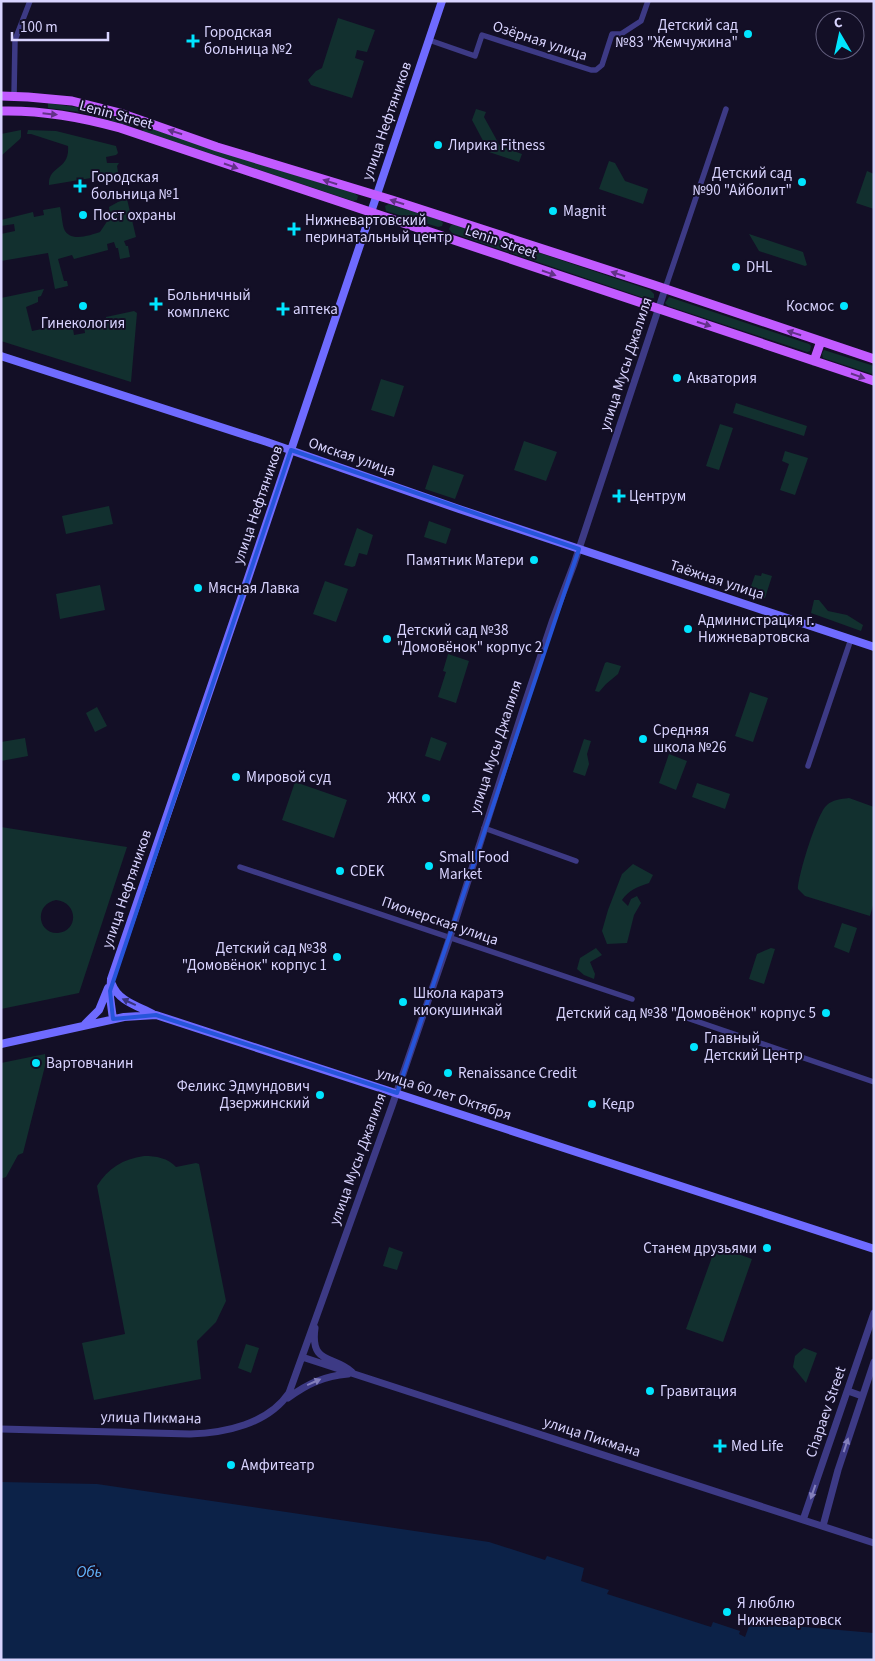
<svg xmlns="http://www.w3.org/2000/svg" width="875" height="1661" font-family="'Source Sans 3',sans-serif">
<rect width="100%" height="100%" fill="#130f26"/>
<path fill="#12302f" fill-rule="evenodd" d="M338 18 375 30 367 52 357 50 355 58 364 61 352 98 311 85 308 80 316 71 322 68Z
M48 103 82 108 131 121 133 124 130 126 80 112 48 108Z
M476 109 486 112 484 117 500 146 522 154 519 162 489 152 472 120Z
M144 126 249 161 354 193 358 196 357 200 353 201 143 131 142 128Z
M21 130V137L20 139 1 156V134Z
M28 130 56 131 116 146 118 153 116 155 106 157 107 163H119L117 166 118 172 115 174 49 185C48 165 70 171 68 146L31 134H27Z
M609 161 615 163 625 181 648 189 643 204 599 189Z
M867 171 874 174V209L856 203Z
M127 199 136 237 124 241 126 246H128L130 257 120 259 118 248H116L114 242 107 244 108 250 74 259 72 255 58 259 64 281H67L68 286 55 289 48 253 1 261V234L15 231 14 224 1 226V220L33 212 34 217 44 215 43 210 60 207C62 214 62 226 65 231 72 242 91 235 100 232L110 217 109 207 118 202Z
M389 204 440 220 443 223 442 226 438 227 386 211 385 206Z
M451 225H456L650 290 654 294V298L647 299 452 233 449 229Z
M749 234 803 252 807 265 805 266 759 251Z
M44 289 41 296 38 297V302L26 307 32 331 72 323 74 335 85 333 84 326 78 327 77 322 96 319 97 322 106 320V317L134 311 137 313 131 382 1 341V298Z
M669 297 809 344 811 346 810 351 807 352 668 306 665 303Z
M824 350 874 366 872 374 823 358 822 354Z
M381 379 404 386 394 417 371 410Z
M736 403 807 426 804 436 733 413Z
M720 424 733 428 719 470 706 466Z
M524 441 557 452 546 481 514 470Z
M785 451 808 458 795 495 780 490 789 464 782 461Z
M433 465 464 475 455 499 425 489Z
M109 506 113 524 66 534 62 516Z
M429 521 451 529 446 544 424 537Z
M357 528 373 535 367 555 359 553 355 566 352 567 344 565Z
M762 573 772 576 765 598 749 592 755 575 761 576Z
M325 581 348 589 336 622 313 614Z
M100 585 105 610 60 619 56 594Z
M814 600H819L828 611 847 615 863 625 861 631 811 613Z
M448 654 469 661 456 703 438 697 446 672 443 671Z
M607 662 621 666 618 674 606 684 599 692 595 691 605 663Z
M750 692 768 698 753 742 735 736Z
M97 707 107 726 95 732 86 713Z
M431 737 447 743 440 761 425 756Z
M25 738 28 756 1 761V742Z
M584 739 591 741 587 754 589 764 585 776 573 772Z
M669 754 687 761 676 790 659 783Z
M295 782 347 800 334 838 282 820Z
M697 783 730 794 725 809 692 797Z
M849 798 874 807V902L870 916 805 896 798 889C798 876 817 813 827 805 832 800 841 799 849 798Z
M1 827 127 847 79 993 1 1009ZM56 900C78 902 79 931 58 933 37 934 34 904 56 900Z
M633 864 653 875 649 883C637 887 629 890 622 900L628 906 631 899 637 896 641 903 634 915 627 943 607 944 602 931 608 910 622 874Z
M842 923 857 928 849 953 834 947Z
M596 948 602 955 590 962 595 974 594 979 584 975 577 969 580 958Z
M771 948 775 949 764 984 749 979 757 954Z
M45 1054 46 1062 23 1153 18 1155 6 1177 3 1178H1V1063Z
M144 1156C156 1156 168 1158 176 1167L196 1163 199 1164 226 1301 216 1322 197 1341 201 1379 94 1400 82 1343 125 1334 97 1186C108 1168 123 1159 144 1156Z
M716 1246 752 1259 723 1342 686 1329Z
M389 1247 403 1252 397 1270 383 1266Z
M246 1344 259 1348 251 1373 238 1368Z
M804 1348 817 1353 806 1383 793 1367 795 1356Z"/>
<path fill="#0c2248" d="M1 1482 97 1484 489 1542 545 1560 547 1556 584 1568 581 1581 609 1590 607 1594 711 1627 713 1622 740 1631 739 1634 745 1637 752 1618 792 1622 793 1626 874 1633V1660H1Z"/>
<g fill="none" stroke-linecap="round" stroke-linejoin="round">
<path stroke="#3d3a85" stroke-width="5.5" d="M429 40 475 56 482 35 591 70H596L602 65 612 34H621L641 21 648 1
M14 96 15 40 30 1
M665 289 726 109
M808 766 851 639
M484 828 576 861
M240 867 632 999
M684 1017 874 1082"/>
<path stroke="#3d3a85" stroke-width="7" d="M315 1328C310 1365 333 1355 352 1372
M302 1357 874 1543
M848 1391 862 1396
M288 1398C307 1384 324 1376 348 1374
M1 1429 190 1434C225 1433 268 1424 289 1393L392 1106 450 937 526 700 552 622 574 564 665 289
M803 1520 874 1313
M823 1526 838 1470 874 1362"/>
<path stroke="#6f6bff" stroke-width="8" d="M1 356 267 442 459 509 874 647
M112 984C118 1001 138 1006 153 1014
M113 1019 110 997 111 979 245 587 442 1
M85 1024 99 1010 108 988
M1 1044 124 1017 156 1015 874 1249"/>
<path stroke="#c25bff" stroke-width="9" d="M1 96 28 97 72 101 120 113 217 147 392 200 654 285 874 359
M1 111C42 110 81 117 120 128L874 381
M814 361 821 341"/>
</g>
<defs><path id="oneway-solid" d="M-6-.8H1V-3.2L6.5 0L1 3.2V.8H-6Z" transform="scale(1.25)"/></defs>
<g fill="#623188">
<use href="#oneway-solid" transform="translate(50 114) rotate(6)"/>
<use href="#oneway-solid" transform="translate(175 132) rotate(-162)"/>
<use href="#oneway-solid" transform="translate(231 166) rotate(19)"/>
<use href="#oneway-solid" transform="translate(330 182) rotate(-163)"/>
<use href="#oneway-solid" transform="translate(397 202) rotate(-162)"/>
<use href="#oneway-solid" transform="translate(549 273) rotate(19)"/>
<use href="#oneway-solid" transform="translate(618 274) rotate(-162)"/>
<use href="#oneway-solid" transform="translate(704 324) rotate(18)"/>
<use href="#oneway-solid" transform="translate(794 333) rotate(-162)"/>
<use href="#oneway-solid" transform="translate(858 376) rotate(19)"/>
</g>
<use fill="#38347d" href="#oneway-solid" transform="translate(129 1002) rotate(-155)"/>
<g fill="#837fbc">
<use href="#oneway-solid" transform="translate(314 1382) rotate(-24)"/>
<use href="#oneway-solid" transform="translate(846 1445) rotate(-72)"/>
<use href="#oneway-solid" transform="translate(813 1492) rotate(109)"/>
</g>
<path fill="none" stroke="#2655da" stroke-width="4" stroke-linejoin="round" d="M291 450 579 549 397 1093 156 1015 113 1019 110 991Z"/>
<g fill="#00e5ff" stroke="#130f26" stroke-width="2">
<circle cx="748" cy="34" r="5"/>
<path d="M190.5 33.5h5v5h5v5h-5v5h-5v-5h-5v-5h5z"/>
<circle cx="438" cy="145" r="5"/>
<circle cx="802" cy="182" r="5"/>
<path d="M77.5 178.5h5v5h5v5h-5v5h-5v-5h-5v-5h5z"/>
<circle cx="553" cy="211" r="5"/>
<circle cx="83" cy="215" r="5"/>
<path d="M291.5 221.5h5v5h5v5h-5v5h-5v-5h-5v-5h5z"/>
<circle cx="736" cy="267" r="5"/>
<path d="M153.5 296.5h5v5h5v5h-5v5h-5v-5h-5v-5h5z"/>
<circle cx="83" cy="306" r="5"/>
<circle cx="844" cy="306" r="5"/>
<path d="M280.5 301.5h5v5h5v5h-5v5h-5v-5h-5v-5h5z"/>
<circle cx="677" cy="378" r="5"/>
<path d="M616.5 488.5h5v5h5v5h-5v5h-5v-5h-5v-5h5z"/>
<circle cx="534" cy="560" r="5"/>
<circle cx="198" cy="588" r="5"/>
<circle cx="688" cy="629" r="5"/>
<circle cx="387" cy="639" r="5"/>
<circle cx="643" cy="739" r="5"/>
<circle cx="236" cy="777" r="5"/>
<circle cx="426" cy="798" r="5"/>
<circle cx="429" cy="866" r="5"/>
<circle cx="340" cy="871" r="5"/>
<circle cx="337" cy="957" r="5"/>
<circle cx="403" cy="1002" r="5"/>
<circle cx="826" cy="1013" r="5"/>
<circle cx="694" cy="1047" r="5"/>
<circle cx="36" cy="1063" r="5"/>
<circle cx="448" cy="1073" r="5"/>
<circle cx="320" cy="1095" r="5"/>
<circle cx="592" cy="1104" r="5"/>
<circle cx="767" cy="1248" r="5"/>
<circle cx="650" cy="1391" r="5"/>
<path d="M717.5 1438.5h5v5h5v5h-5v5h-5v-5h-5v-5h5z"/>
<circle cx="231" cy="1465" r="5"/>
<circle cx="727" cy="1612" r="5"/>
</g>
<g text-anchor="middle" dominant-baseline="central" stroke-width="4" stroke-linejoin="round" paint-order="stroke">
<g font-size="15" fill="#d9d4ff" stroke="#130f26" text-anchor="start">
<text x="738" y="25" text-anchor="end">Детский сад<tspan x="738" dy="17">№83 "Жемчужина"</tspan></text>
<text x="204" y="32">Городская<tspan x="204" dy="17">больница №2</tspan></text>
<text x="448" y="145">Лирика Fitness</text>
<text x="792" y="173" text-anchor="end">Детский сад<tspan x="792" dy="17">№90 "Айболит"</tspan></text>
<text x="91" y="177">Городская<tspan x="91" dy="17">больница №1</tspan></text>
<text x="563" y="211">Magnit</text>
<text x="93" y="215">Пост охраны</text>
<text x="305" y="220">Нижневартовский<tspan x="305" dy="17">перинатальный центр</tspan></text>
<text x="746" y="267">DHL</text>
<text x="167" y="295">Больничный<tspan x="167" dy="17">комплекс</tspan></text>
<text x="834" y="306" text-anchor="end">Космос</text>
<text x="293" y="309">аптека</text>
<text x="83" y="323" text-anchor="middle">Гинекология</text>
<text x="687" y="378">Акватория</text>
<text x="629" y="496">Центрум</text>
<text x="524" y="560" text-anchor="end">Памятник Матери</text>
<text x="208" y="588">Мясная Лавка</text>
<text x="698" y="620">Администрация г.<tspan x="698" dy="17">Нижневартовска</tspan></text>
<text x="397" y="630">Детский сад №38<tspan x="397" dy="17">"Домовёнок" корпус 2</tspan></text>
<text x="653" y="730">Средняя<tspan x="653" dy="17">школа №26</tspan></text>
<text x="246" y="777">Мировой суд</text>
<text x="416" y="798" text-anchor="end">ЖКХ</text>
<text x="439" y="857">Small Food<tspan x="439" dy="17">Market</tspan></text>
<text x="350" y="871">CDEK</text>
<text x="327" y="948" text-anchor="end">Детский сад №38<tspan x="327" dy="17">"Домовёнок" корпус 1</tspan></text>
<text x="413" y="993">Школа каратэ<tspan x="413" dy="17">киокушинкай</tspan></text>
<text x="816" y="1013" text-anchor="end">Детский сад №38 "Домовёнок" корпус 5</text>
<text x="704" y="1038">Главный<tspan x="704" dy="17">Детский Центр</tspan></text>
<text x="46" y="1063">Вартовчанин</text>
<text x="458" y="1073">Renaissance Credit</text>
<text x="310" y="1086" text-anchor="end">Феликс Эдмундович<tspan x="310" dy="17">Дзержинский</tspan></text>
<text x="602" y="1104">Кедр</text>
<text x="757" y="1248" text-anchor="end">Станем друзьями</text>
<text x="660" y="1391">Гравитация</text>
<text x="731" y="1446">Med Life</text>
<text x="241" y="1465">Амфитеатр</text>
<text x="737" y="1603">Я люблю<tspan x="737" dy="17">Нижневартовск</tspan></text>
</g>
<g font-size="15" fill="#d9d4ff" stroke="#130f26">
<text transform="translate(540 41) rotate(18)">Озёрная улица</text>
<text transform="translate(116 115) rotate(15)">Lenin Street</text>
<text transform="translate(387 121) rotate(-71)">улица Нефтяников</text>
<text transform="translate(501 242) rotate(19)">Lenin Street</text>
<text transform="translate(626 364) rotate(-72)">улица Мусы Джалиля</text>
<text transform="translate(352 457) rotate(19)">Омская улица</text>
<text transform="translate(258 505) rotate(-71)">улица Нефтяников</text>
<text transform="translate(717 580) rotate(18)">Таёжная улица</text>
<text transform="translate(496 747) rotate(-72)">улица Мусы Джалиля</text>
<text transform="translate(127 889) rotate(-71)">улица Нефтяников</text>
<text transform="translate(440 921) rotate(19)">Пионерская улица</text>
<text transform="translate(444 1094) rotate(18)">улица 60 лет Октября</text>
<text transform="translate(358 1159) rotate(-70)">улица Мусы Джалиля</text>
<text transform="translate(826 1412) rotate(-71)">Chapaev Street</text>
<text transform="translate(151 1418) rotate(1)">улица Пикмана</text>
<text transform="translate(592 1437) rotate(18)">улица Пикмана</text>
</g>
<g font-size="16" font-style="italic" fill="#62b6ff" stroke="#130f26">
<text x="89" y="1572">Обь</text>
</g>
</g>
<rect width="875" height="1661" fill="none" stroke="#d9d4ff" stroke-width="5"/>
<g transform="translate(840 35) rotate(351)"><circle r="24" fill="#130f26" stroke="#625e7d"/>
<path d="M0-4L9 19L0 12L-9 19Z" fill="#00e5ff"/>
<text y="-8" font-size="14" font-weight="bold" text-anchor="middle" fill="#d9d4ff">С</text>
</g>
<path d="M12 32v8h96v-8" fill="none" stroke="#d9d4ff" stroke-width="2.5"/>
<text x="20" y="32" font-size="15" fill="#d9d4ff" stroke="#130f26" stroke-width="4" paint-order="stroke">100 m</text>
</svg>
